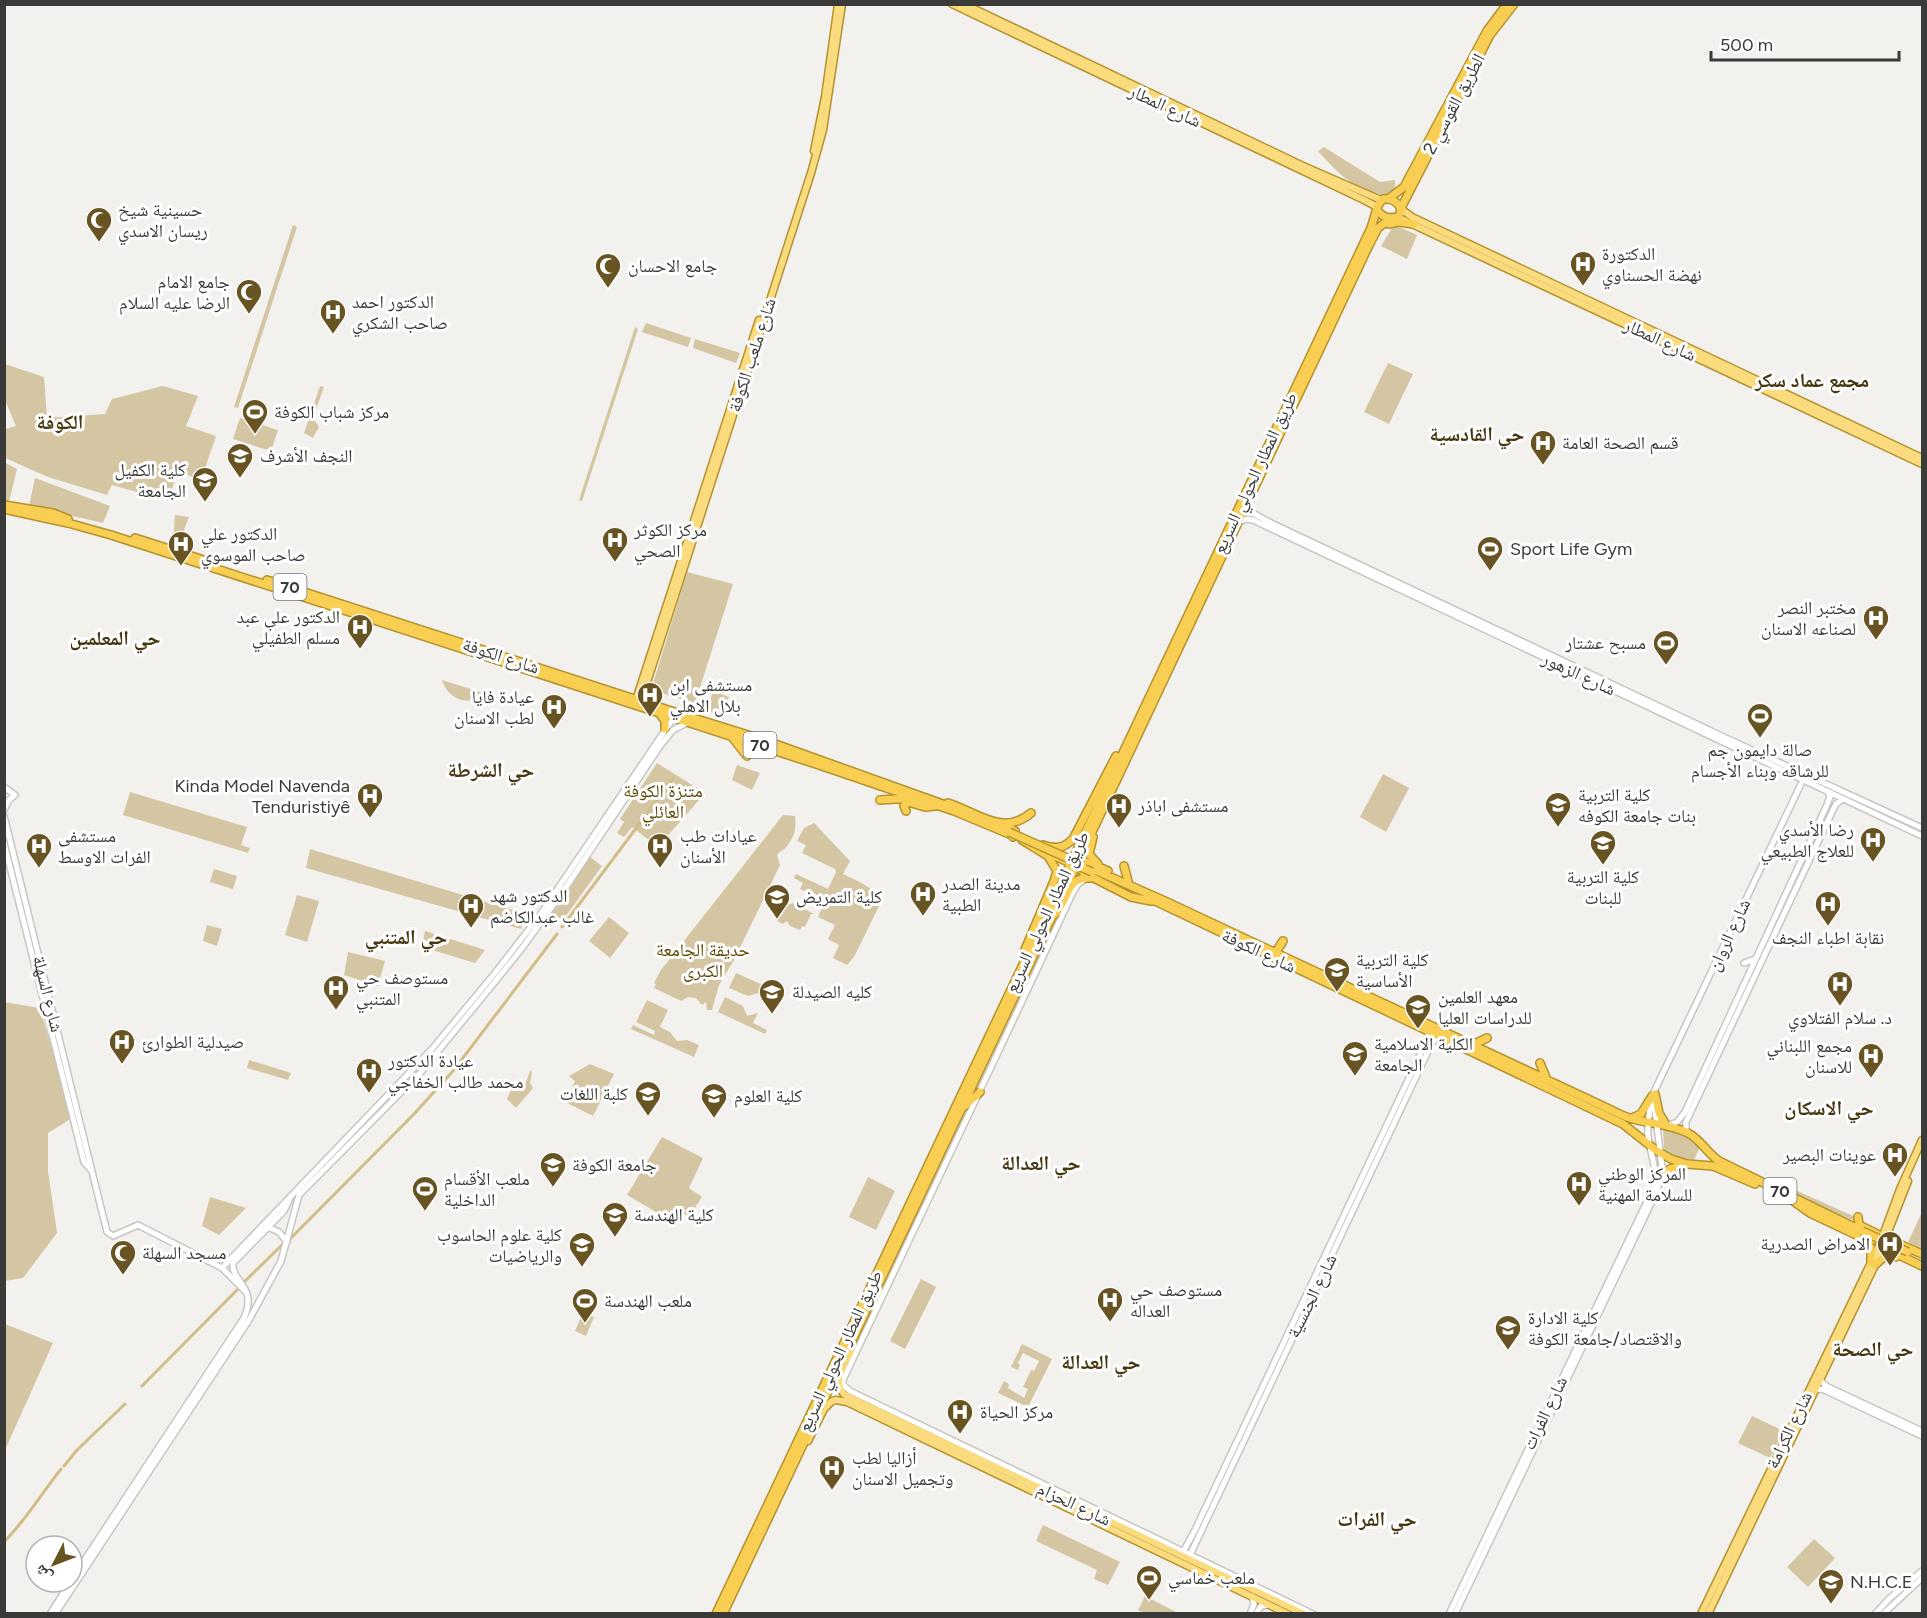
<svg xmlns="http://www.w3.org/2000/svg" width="1927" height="1618" font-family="Figtree,'Noto Naskh Arabic',sans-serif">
<rect width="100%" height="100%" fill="#f2f1ee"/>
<path fill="#d5c6a3" d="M1324 147 1380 182 1395 180V190L1388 196C1354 189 1340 176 1318 151Z
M293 225 297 227 238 408 234 407Z
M1394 225 1417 235 1407 259 1381 246Z
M646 323 691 338 688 347 642 332Z
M635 327 638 329 582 501 579 500Z
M695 339 740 353 736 363 693 348Z
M1388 363 1413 374 1389 424 1364 412Z
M5 364 44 377 47 418 105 414 112 399 163 386 198 396 186 426 216 436 201 480 177 471 169 501 112 485 107 495 48 477 5 458V429L16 426 5 400Z
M320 386 324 387 313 418 319 427 313 438 304 433Z
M240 418 278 430 271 451 233 439Z
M4 462 17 469 9 502H5Z
M35 478 110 506 103 523 29 506Z
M175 515 189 517 178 545 173 543Z
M687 572 733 584 695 703 651 690Z
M442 680 483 693C468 708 448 699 442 680Z
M713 691 729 697 722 716 707 711Z
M657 763 705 793 658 847 632 827 624 837 617 833 624 822 620 819Z
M737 765 760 773 752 790 732 780Z
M1383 774 1409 788 1386 832 1360 817Z
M130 792 247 827 241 845 250 848 248 853 123 815Z
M783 815 795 816C796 828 796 833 788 845 785 850 781 850 777 855L780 865 734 960 719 985 712 1010H707L706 1002 702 1005 696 998 688 997 681 1001 654 988 656 984 654 983 661 970Z
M814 823 850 861 843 874 860 882 880 895 882 900 854 957 847 965 833 958 839 945 828 939 835 925 818 917 825 900 807 889 804 891 800 889 803 883 794 878 796 874 828 889 836 872 835 869 802 853 806 845 797 841 804 828Z
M310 849 526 914 521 929 306 868Z
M590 857 602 866 563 920 552 913Z
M214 869 237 876 233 889 210 882Z
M297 895 319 901 307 942 285 935Z
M793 903 814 914H811L805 927 802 926 800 930 790 926 787 921 783 924 777 921 779 915 783 914 784 906Z
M609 917 629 933 610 958 589 941Z
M207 925 222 929 217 946 203 941Z
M425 931 485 950 475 963 422 947Z
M348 952 385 961 378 986 344 975Z
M736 973 783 994 782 997 768 990 762 1003 758 993 748 996 729 988Z
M725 997 743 1006 747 1016 758 1013 753 1023 767 1030 765 1034 718 1012Z
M647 1000 668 1010 660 1027 670 1032 677 1041 687 1040 699 1045 694 1057 631 1029 633 1025 654 1035 655 1031 636 1022Z
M4 1002 40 1008 72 1118 48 1133V1171L57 1233 23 1278 5 1281Z
M249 1060 291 1073 288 1080 247 1068Z
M590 1064 614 1074 593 1116 565 1102 575 1081 569 1076Z
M530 1071 532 1072 530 1083 533 1088 516 1108 507 1099 514 1084 524 1088Z
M1663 1126C1676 1131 1694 1135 1699 1149L1694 1160 1687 1161 1664 1151Z
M662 1137 703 1158 689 1188 702 1197 689 1217 675 1208 668 1219 627 1195Z
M868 1177 895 1191 876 1230 849 1217Z
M1782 1184 1853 1216 1854 1221 1778 1188Z
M210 1197 246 1208 219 1235 202 1226Z
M1921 1214 1922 1215V1249L1908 1242Z
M921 1279 936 1287 905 1349 890 1341Z
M583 1312 594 1317 586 1336 575 1331Z
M5 1324 53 1343 5 1450Z
M1022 1344 1052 1359 1028 1407 998 1393 1004 1381 1009 1384 1008 1388 1024 1398 1028 1389 1023 1387 1031 1370 1034 1371 1039 1361 1023 1353 1018 1363 1020 1365 1018 1370 1011 1367Z
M1752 1416 1784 1431 1770 1458 1738 1443Z
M1043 1525 1120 1562 1108 1585 1094 1579 1097 1570 1036 1541Z
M1814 1539 1835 1558 1808 1587 1787 1567Z
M1145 1596 1178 1613H1144L1138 1610Z"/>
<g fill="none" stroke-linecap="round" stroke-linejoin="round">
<path stroke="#d3bd87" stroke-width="3" d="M562 927 673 779
M290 1239 414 1114 453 1071 557 934
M245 1281 284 1243
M142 1386 237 1290
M64 1466 77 1450 125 1404
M4 1542C26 1520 42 1493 61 1469"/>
<g stroke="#c7c6c3" stroke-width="8">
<path id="secondary" d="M1248 504 1251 512 1267 521 1726 738 1922 828
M1239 522 1246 519 1253 520 1922 836
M4 787 15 795 9 800 4 810
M4 816 107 1232 113 1236 138 1225 222 1268
M4 843 84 1162 92 1171
M1084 880 1078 884 1072 894C997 1057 919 1218 843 1380V1385L850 1391 1313 1614
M1744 963 1755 959
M1669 1125 1677 1122 1685 1112 1826 807 1830 797 1828 792
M1686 1132V1122L1833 810 1836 804 1843 799
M268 1227 279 1232 287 1242
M246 1292 222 1268 432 1049 495 973 540 915 674 717
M1820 1380 1826 1386 1922 1431
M1815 1390 1822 1389 1922 1436
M1183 1552 1194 1532 1428 1038V1031
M1190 1555 1432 1043 1436 1037 1441 1036
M72 1579 244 1318C258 1286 231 1282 233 1263L284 1211 290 1198
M50 1614 68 1586
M55 1614 249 1320 281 1261 299 1195 421 1072 494 983 523 947 568 884 660 746 673 730 687 723
M1250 1614 1254 1604 1252 1596
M1256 1614 1261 1606 1268 1605
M1449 1614 1653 1189C1659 1171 1650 1154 1648 1136 1647 1122 1650 1110 1652 1096L1801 784
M1455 1614 1655 1195 1661 1178 1662 1167 1654 1102
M1875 1614 1890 1598 1922 1571
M1883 1614 1922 1578"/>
</g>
<g stroke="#b4932e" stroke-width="9">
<path id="primary" d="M952 4 1364 200 1377 207
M964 4 1301 165 1381 200
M814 151 825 97 838 4
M1401 209 1412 217 1922 458
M1397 217 1922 464
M636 700 759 320
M641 701 811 173 823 130 842 4
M851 1351C845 1364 831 1382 845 1395L1304 1614
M808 1441 824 1409 832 1401 836 1400 847 1402 1288 1614
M1701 1614 1879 1246 1900 1189 1922 1140
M1708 1614 1875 1265 1908 1181"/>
</g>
<g stroke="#b4932e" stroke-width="10">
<path id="trunk" d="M1388 199 1404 187 1487 31 1507 4
M1401 208 1490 35 1514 4
M1389 224 1398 222 1414 224
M4 505 53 513 68 519
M4 509 68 523 111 535 285 591 819 765 954 811 1014 836
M135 538 213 563
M267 580 687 716 764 740 951 807
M660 714 665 721V729
M732 737 747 756
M880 800 911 798
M948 803C977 812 1003 837 1031 813
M906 811 904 806 908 802 925 807 935 806
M1002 824 1015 831 1013 837
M1093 837 1089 854 1098 864
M1022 840 1048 856 1057 871 1054 881 1024 952
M1043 845C1056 849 1063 849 1073 839L1116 756
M1040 849 1068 862
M1124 866 1128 881
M1088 867 1167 902 1607 1108C1615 1112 1624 1117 1633 1119 1652 1124 1670 1124 1688 1133 1701 1140 1707 1153 1719 1161L1862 1231
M1108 871 1086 862 1082 863 1079 867 1084 873 1131 897 1151 901
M1147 897 1623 1124 1657 1151 1671 1159 1687 1164 1713 1166 1755 1184
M1054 915C1070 900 1065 876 1091 878
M1276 952 1283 941
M1472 1045 1487 1038
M1540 1063 1547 1080
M1655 1094 1659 1113 1666 1125
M965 1106 980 1092
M1632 1118 1641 1114 1652 1096
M1661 1178 1670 1169 1685 1165
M1793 1201 1810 1213 1867 1240H1873L1875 1233
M1858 1217 1859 1225
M1861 1226 1883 1237
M1864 1240 1871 1248V1263
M1922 1254 1897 1243H1893L1890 1245V1250L1893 1252 1922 1266
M1875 1265 1885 1256 1896 1257
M716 1614 1371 228 1378 205 1383 199C1391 198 1398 202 1401 209L1399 216C1390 220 1382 217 1377 210
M723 1614 1369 245 1378 228 1390 219"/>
</g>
<use href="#secondary" stroke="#fff" stroke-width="5"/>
<use href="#primary" stroke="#fadb7e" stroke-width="6"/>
<use href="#trunk" stroke="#f8cf53" stroke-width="7"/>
<g stroke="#b4932e" stroke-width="10" stroke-linecap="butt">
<path id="trunk-bridge" d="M1009 832 1083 865
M1078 866 1092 872
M1862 1231 1908 1252"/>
</g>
<use href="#trunk-bridge" stroke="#f8cf53" stroke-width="7"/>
</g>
<defs>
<g id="mosque-pin" transform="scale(1.35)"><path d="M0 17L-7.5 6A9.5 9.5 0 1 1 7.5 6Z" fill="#675422" stroke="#fff"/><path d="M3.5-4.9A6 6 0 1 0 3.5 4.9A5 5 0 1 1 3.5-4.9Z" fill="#fff"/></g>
<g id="hospital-pin" transform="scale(1.35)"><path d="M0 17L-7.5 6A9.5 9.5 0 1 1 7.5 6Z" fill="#675422" stroke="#fff"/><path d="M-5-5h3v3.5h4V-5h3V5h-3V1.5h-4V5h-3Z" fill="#fff"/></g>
<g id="stadium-pin" transform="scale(1.35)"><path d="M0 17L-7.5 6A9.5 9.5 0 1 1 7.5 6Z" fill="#675422" stroke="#fff"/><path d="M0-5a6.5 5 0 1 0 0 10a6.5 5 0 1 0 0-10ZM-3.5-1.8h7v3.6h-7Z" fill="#fff"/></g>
<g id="university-pin" transform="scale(1.35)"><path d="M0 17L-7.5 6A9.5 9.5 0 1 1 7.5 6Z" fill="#675422" stroke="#fff"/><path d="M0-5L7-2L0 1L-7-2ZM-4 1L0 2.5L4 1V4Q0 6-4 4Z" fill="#fff"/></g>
</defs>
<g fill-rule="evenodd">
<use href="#mosque-pin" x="99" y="220"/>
<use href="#hospital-pin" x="1583" y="264"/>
<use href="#mosque-pin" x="608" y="266"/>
<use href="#mosque-pin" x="249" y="292"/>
<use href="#hospital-pin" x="333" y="312"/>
<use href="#stadium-pin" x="255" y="412"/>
<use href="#hospital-pin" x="1543" y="443"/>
<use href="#university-pin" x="240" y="456"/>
<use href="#university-pin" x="205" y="480"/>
<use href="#hospital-pin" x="615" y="540"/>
<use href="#hospital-pin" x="181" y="544"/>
<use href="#stadium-pin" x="1490" y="549"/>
<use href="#hospital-pin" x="1876" y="618"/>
<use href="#hospital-pin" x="360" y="627"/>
<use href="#stadium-pin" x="1666" y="643"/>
<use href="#hospital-pin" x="650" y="695"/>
<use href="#hospital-pin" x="554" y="707"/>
<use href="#stadium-pin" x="1760" y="716"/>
<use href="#hospital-pin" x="370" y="796"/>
<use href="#university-pin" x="1558" y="805"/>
<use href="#hospital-pin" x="1119" y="806"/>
<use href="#hospital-pin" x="1873" y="840"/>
<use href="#university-pin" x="1603" y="843"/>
<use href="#hospital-pin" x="39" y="846"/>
<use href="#hospital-pin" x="660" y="846"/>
<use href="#hospital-pin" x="923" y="894"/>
<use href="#university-pin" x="777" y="897"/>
<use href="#hospital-pin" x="1828" y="904"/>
<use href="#hospital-pin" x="471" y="906"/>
<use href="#university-pin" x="1337" y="970"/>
<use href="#hospital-pin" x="1840" y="984"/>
<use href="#hospital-pin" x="336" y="988"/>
<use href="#university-pin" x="772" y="992"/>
<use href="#university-pin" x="1418" y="1007"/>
<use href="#hospital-pin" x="122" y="1042"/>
<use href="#university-pin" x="1355" y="1054"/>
<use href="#hospital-pin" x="1871" y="1056"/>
<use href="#hospital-pin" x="369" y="1071"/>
<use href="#university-pin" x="648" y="1094"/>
<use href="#university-pin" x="714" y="1096"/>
<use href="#hospital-pin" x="1895" y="1155"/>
<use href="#university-pin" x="553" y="1165"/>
<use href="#hospital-pin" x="1579" y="1184"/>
<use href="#stadium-pin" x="425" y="1189"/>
<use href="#university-pin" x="615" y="1215"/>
<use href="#hospital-pin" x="1890" y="1244"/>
<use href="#university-pin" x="582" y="1245"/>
<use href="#mosque-pin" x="123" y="1253"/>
<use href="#hospital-pin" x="1110" y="1300"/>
<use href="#stadium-pin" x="585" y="1301"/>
<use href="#university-pin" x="1508" y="1328"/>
<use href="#hospital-pin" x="960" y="1412"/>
<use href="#hospital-pin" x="832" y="1468"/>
<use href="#stadium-pin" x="1149" y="1578"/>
<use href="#university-pin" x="1831" y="1582"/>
</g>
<g text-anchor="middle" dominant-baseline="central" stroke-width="6" stroke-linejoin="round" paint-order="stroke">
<g fill="#fff" stroke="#757574" stroke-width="1.5">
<rect x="273.5" y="574" width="33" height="26" rx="4.5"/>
<rect x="743.5" y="732" width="33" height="26" rx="4.5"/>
<rect x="1763.5" y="1178" width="33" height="26" rx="4.5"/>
</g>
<g font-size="16" font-weight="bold" fill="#3a3a38">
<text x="290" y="587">70</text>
<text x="760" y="745">70</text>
<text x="1780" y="1191">70</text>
</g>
<g font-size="18" fill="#3a3a38" stroke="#fff">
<text transform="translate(1454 104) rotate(-62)">الطريق القوسي 2</text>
<text transform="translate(1165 106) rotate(25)">شارع المطار</text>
<text transform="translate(1660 340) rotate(25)">شارع المطار</text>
<text transform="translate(752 355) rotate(-72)">شارع ملعب الكوفة</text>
<text transform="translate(1255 473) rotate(-65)">طريق المطار الحولي السريع</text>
<text transform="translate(501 656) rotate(18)">شارع الكوفة</text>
<text transform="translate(1579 674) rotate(25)">شارع الزهور</text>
<text transform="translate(1047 912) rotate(-65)">طريق المطار الحولي السريع</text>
<text transform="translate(1729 935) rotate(-65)">شارع الروان</text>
<text transform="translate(1259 951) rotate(25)">شارع الكوفة</text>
<text transform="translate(48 994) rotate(76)">شارع السهلة</text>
<text transform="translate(1312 1296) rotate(-64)">شارع الجنسية</text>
<text transform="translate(840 1351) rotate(-65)">طريق المطار الحولي السريع</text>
<text transform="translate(1545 1413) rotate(-64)">شارع الفرات</text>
<text transform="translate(1789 1430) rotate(-64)">شارع الكرامة</text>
<text transform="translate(1074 1504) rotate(25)">شارع الحزام</text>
</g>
<g font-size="18" fill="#3a3a38" stroke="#fff" text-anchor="start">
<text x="118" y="210">حسينية شيخ<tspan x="118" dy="21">ريسان الاسدي</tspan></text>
<text x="1602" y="254">الدكتورة<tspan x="1602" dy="21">نهضة الحسناوي</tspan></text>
<text x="628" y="266">جامع الاحسان</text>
<text x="230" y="282" text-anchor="end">جامع الامام<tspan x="230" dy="21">الرضا عليه السلام</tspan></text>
<text x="352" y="302">الدكتور احمد<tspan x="352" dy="21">صاحب الشكري</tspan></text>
<text x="274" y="412">مركز شباب الكوفة</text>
<text x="1562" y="443">قسم الصحة العامة</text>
<text x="260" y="456">النجف الأشرف</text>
<text x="186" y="470" text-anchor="end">كلية الكفيل<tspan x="186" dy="21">الجامعة</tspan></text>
<text x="634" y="530">مركز الكوثر<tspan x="634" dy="21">الصحي</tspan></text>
<text x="201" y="534">الدكتور علي<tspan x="201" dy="21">صاحب الموسوي</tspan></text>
<text x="1510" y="549">Sport Life Gym</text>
<text x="1856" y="608" text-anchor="end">مختبر النصر<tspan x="1856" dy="21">لصناعه الاسنان</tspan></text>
<text x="340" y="617" text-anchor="end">الدكتور علي عبد<tspan x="340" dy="21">مسلم الطفيلي</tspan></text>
<text x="1646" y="643" text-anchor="end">مسبح عشتار</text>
<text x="670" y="685">مستشفى ابن<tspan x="670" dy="21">بلال الاهلي</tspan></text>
<text x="534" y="697" text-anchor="end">عيادة فايا<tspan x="534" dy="21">لطب الاسنان</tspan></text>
<text x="1760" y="750" text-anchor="middle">صالة دايمون جم<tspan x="1760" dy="21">للرشاقه وبناء الأجسام</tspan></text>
<text x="350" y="786" text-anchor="end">Kinda Model Navenda<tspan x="350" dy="21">Tenduristiyê</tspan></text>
<text x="1578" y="795">كلية التربية<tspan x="1578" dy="21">بنات جامعة الكوفه</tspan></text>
<text x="1138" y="806">مستشفى اباذر</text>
<text x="1854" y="830" text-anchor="end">رضا الأسدي<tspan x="1854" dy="21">للعلاج الطبيعي</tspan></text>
<text x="58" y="836">مستشفى<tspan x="58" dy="21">الفرات الاوسط</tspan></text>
<text x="680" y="836">عيادات طب<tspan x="680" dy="21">الأسنان</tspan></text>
<text x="1603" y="877" text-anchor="middle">كلية التربية<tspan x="1603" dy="21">للبنات</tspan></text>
<text x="942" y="884">مدينة الصدر<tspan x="942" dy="21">الطبية</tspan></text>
<text x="490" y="896">الدكتور شهد<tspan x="490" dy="21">غالب عبدالكاضم</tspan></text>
<text x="796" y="897">كلية التمريض</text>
<text x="1828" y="938" text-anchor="middle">نقابة اطباء النجف</text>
<text x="1356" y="960">كلية التربية<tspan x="1356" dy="21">الأساسية</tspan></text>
<text x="356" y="978">مستوصف حي<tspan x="356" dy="21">المتنبي</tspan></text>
<text x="792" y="992">كليه الصيدلة</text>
<text x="1438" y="997">معهد العلمين<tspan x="1438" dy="21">للدراسات العليا</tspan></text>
<text x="1840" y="1018" text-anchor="middle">د. سلام الفتلاوي</text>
<text x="142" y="1042">صيدلية الطوارئ</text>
<text x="1374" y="1044">الكلية الاسلامية<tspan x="1374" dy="21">الجامعة</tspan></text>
<text x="1852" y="1046" text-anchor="end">مجمع اللبناني<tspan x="1852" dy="21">للاسنان</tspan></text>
<text x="388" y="1061">عيادة الدكتور<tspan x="388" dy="21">محمد طالب الخفاجي</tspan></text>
<text x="628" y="1094" text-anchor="end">كلبة اللغات</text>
<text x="734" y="1096">كلية العلوم</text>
<text x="1876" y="1155" text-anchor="end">عوينات البصير</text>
<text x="572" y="1165">جامعة الكوفة</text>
<text x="1598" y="1174">المركز الوطني<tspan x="1598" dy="21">للسلامة المهنية</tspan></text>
<text x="444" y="1179">ملعب الأقسام<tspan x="444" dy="21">الداخلية</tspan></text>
<text x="634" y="1215">كلية الهندسة</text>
<text x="562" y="1235" text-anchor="end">كلية علوم الحاسوب<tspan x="562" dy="21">والرياضيات</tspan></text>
<text x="1870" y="1244" text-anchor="end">الامراض الصدرية</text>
<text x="142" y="1253">مسجد السهلة</text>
<text x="1130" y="1290">مستوصف حي<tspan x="1130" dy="21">العداله</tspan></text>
<text x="604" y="1301">ملعب الهندسة</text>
<text x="1528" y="1318">كلية الادارة<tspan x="1528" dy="21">والاقتصاد/جامعة الكوفة</tspan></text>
<text x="980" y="1412">مركز الحياة</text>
<text x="852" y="1458">أزاليا لطب<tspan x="852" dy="21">وتجميل الاسنان</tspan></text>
<text x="1168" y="1578">ملعب خماسي</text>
<text x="1850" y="1582">N.H.C.E</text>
</g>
<g font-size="18" fill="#5d4700" stroke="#fff">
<text x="663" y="791">متنزة الكوفة<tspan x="663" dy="21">العائلي</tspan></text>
<text x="703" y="950">حديقة الجامعة<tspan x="703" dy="21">الكبرى</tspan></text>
</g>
<g font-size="20" font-weight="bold" fill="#46370f" stroke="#fff">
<text x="1812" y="380">مجمع عماد سكر</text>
<text x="60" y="422">الكوفة</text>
<text x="1477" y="434">حي القادسية</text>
<text x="115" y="638">حي المعلمين</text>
<text x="491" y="770">حي الشرطة</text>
<text x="406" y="937">حي المتنبي</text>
<text x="1829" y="1108">حي الاسكان</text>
<text x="1041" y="1163">حي العدالة</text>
<text x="1873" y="1349">حي الصحة</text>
<text x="1101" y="1362">حي العدالة</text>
<text x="1377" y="1519">حي الفرات</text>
</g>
</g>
<rect width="1927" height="1618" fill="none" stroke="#3a3a38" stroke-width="12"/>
<g transform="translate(54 1564) rotate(228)"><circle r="28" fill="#ffffff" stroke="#b0b0af" stroke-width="1.5"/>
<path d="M0-4.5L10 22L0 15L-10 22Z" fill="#675422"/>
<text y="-9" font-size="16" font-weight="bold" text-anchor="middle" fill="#3a3a38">ش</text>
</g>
<path d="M1711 51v9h188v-9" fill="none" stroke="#3a3a38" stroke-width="3"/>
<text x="1720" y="51" font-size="18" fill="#3a3a38" stroke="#ffffff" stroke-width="4.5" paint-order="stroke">500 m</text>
</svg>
